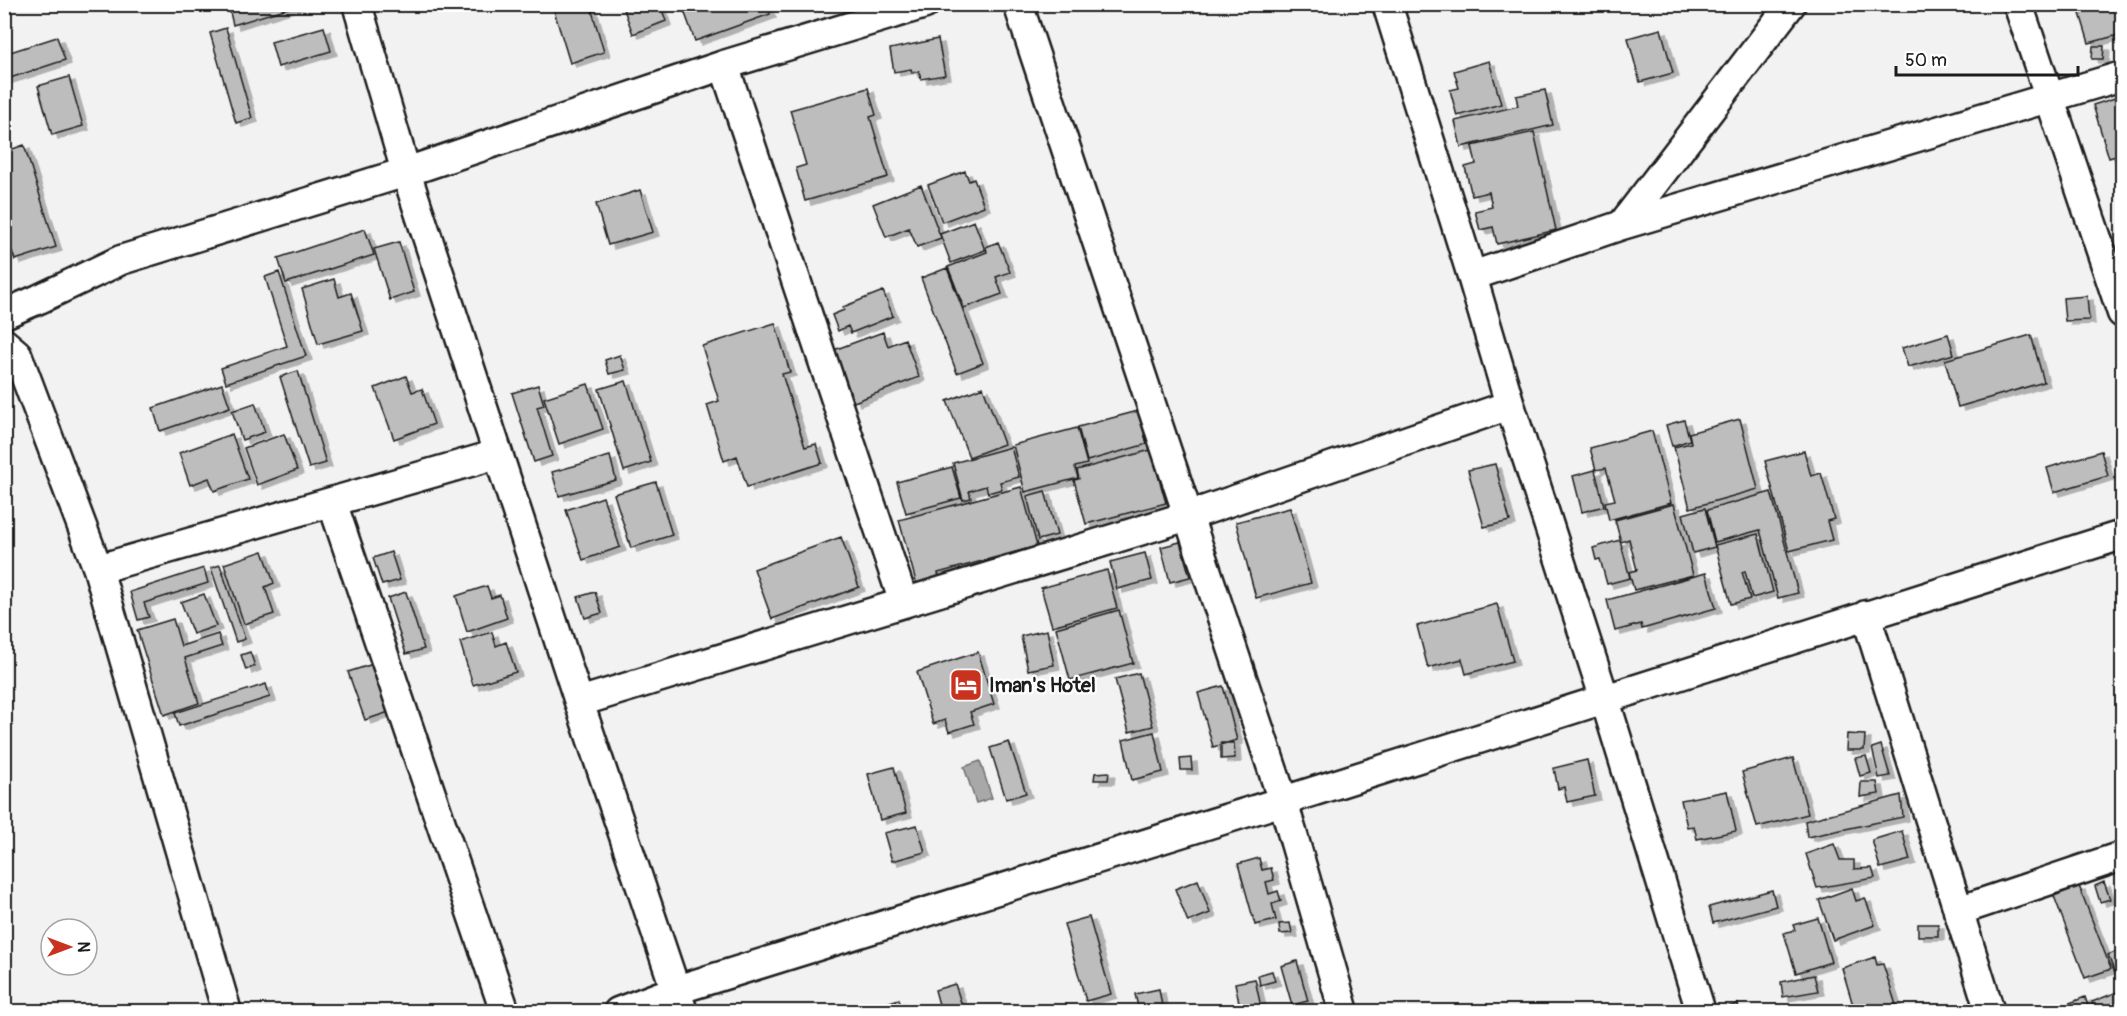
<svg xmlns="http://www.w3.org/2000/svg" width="2127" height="1016" font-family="Pangolin,sans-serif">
<defs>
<filter id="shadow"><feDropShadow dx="6" dy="4" stdDeviation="0" flood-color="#0004"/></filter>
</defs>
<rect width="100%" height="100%" fill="#f2f2f2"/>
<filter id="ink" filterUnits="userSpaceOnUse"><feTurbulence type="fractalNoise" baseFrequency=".0167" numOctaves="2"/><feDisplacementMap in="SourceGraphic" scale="12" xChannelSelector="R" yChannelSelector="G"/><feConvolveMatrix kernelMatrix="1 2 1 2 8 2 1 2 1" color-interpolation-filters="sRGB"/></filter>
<g filter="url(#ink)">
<path fill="#a8a8a8" stroke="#707070" stroke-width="1.5" d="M980 761 992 798 976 803 964 767Z"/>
<path fill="#bdbdbd" stroke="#1c1c1c" stroke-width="1.5" filter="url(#shadow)" d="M228 4H301L233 25Z
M552 4H590L604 52 570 63Z
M622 4H660L666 21 633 34Z
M766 4 770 14 695 41 682 5Z
M2098 4H2116L2122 34 2089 43 2079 10Z
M324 27 331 51 278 67 271 42Z
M226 28 252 118 236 123 210 33Z
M1661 29 1673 73 1640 82 1628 38Z
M57 37 65 60 4 80V54Z
M938 39 945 75 921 79 919 71 912 73 911 69 894 72 890 49Z
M2093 46H2104L2103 59H2092Z
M1489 61 1501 104 1457 116 1450 90 1459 88 1454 71Z
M69 77 83 126 52 135 38 86Z
M868 88 876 115 870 117 888 177 805 201 796 168 806 165 790 110Z
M1545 90 1553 125 1461 147 1455 121 1518 106 1516 96Z
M2118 97 2122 111V154L2109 158 2093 105Z
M1534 132 1556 230 1497 244 1493 227 1480 230 1475 211 1492 207 1489 192 1472 196 1465 167 1476 164 1472 146Z
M24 145 56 247 15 260 4 228V152Z
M965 171 969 181 974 179 984 206 942 222 928 185Z
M921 185 941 238 917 247 909 228 886 237 873 204Z
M640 190 653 232 608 245 596 204Z
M974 221 985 250 951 263 940 234Z
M365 229 374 255 286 283 278 258Z
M399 242 414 292 390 300 374 249Z
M998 242 1010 272 996 277 1002 294 964 308 948 267 987 252 986 247Z
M947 268 983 363 957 373 921 278Z
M279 272 306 356 226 383 221 368 287 346 265 277Z
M334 279 339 297 351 293 363 331 318 344 302 289Z
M883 291 893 316 851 333 848 326 838 331 832 315 844 310 843 307Z
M2087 296 2089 320 2065 321 2063 298Z
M775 323 790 372 782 374 805 447 816 444 822 463 747 487 737 456 724 461 707 405 719 401 702 346Z
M883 332 888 346 905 339 919 377 854 402 834 350Z
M1948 334 1954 354 1908 367 1902 348Z
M2031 335 2044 382 1958 407 1945 360Z
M620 355 625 370 609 374 605 360Z
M298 371 326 463 309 468 280 377Z
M406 376 412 392 422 389 434 424 394 439 375 388Z
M626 381 651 462 624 471 599 389Z
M222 384 230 407 160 431 153 408Z
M588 384 603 429 559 444 544 398Z
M538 385 544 405 537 407 552 456 534 462 512 393Z
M983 387 1004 444 969 457 947 401Z
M255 403 265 432 242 440 232 411Z
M1138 411 1147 444 1087 461 1078 427Z
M1740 419 1758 489 1690 508 1674 447 1691 443 1689 433Z
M1684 420 1690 440 1672 446 1666 425Z
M1077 428 1087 464 1075 467 1078 478 1025 492 1013 445Z
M1652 431 1671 503 1609 520 1605 502 1615 500 1606 468 1596 470 1590 448Z
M232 434 248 479 214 491 209 478 190 485 179 453Z
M284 434 297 470 257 485 244 448Z
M1011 447 1019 477 1000 482 1002 489 988 493 986 486 969 491 971 498 963 500 953 463Z
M1151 450 1166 503 1086 524 1074 480 1079 479 1077 470Z
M1804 451 1811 476 1821 473 1834 519 1827 521 1832 540 1789 551 1765 461Z
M2101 451 2108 476 2054 492 2047 468Z
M610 456 616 480 559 496 552 472Z
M1495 464 1510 521 1484 527 1468 470Z
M952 467 961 498 906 513 897 482Z
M1595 470 1604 506 1582 512 1573 476Z
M656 482 672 535 631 548 614 494Z
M1021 487 1037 546 938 573 941 583 918 589 899 520Z
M1045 491 1057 535 1038 540 1027 496Z
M1771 492 1798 593 1778 598 1760 530 1715 542 1707 510Z
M603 497 620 547 583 560 566 510Z
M1674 504 1693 575 1634 590 1629 572 1637 570 1629 539 1621 542 1615 520Z
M1290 508 1311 583 1256 598 1236 522Z
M1705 508 1715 547 1693 553 1683 514Z
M1758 534 1773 592 1752 598 1745 571 1742 572 1750 599 1731 604 1715 545Z
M841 537 859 587 772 619 754 569Z
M1620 540 1630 578 1607 584 1600 559 1596 560 1593 548Z
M1180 542 1190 577 1170 582 1161 547Z
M263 551 274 583 265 587 274 614 244 624 224 564Z
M391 552 400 580 382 585 373 558Z
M1145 553 1152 580 1117 589 1110 562Z
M220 565 245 639 236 642 211 568Z
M204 568 208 583 144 603 149 617 138 620 130 592Z
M1107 570 1117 608 1052 626 1041 588Z
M1706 573 1716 608 1642 629 1641 624 1615 631 1607 600Z
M487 586 491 598 500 595 507 618 467 632 456 596Z
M406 592 424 649 406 654 388 598Z
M595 592 602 613 585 618 578 597Z
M204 594 216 626 193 634 181 602Z
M1497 604 1513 661 1466 674 1462 659 1428 668 1417 626Z
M1119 610 1133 663 1070 680 1056 628Z
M173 619 181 646 218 634 222 646 185 658 199 703 164 715 137 630Z
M1047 630 1054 665 1028 670 1021 636Z
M492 632 496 646 506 642 516 672 473 685 460 642Z
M250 652 255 666 246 670 241 655Z
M978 652 994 704 970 712 974 724 949 732 945 720 933 724 917 672Z
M373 664 389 712 365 720 348 672Z
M1139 673 1153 726 1129 732 1115 679Z
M266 684 270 697 179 726 175 713Z
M1223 686 1237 740 1213 747 1198 693Z
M1154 732 1163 772 1132 780 1123 740Z
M1847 734 1865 735 1864 750H1846Z
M1009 742 1026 793 1006 799 990 748Z
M1221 743H1234L1235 758 1221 759Z
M1881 745 1890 776 1879 778 1872 748Z
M1866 756 1871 773 1860 776 1855 758Z
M1191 758 1192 770H1181L1180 759Z
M1793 758 1808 814 1757 827 1742 772Z
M1587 760 1595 796 1567 802 1564 787 1558 789 1554 768Z
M894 767 906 813 880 820 868 774Z
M1109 772 1108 780H1094L1095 773Z
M1861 782H1877L1879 794 1860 797Z
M1727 791 1736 831 1697 839 1694 826 1687 827 1681 800Z
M1901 795 1903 817 1807 837 1805 821Z
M917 825 925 852 892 861 884 833Z
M1902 831 1910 860 1880 868 1872 840Z
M1834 844 1840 860H1854V869L1872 868 1875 878 1817 888 1806 854Z
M1259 858 1262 870 1271 868 1274 880 1266 882 1269 894 1278 891 1281 901 1272 904 1276 920 1255 925 1238 864Z
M1198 880 1210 913 1188 922 1175 889Z
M2104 882 2110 899 2100 902 2095 886Z
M2079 886 2111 969 2085 978 2054 896Z
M1852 888 1856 901 1865 898 1875 925 1833 940 1819 900Z
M2122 888V909L2116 890Z
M1772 890 1776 906 1713 923 1709 907Z
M1089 917 1111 994 1086 1001 1064 924Z
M1818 918 1831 962 1796 973 1784 933 1795 930 1793 925Z
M1290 923 1292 933 1280 934 1279 924Z
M1918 924H1938V936H1918Z
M2122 949V983L2119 984 2108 955Z
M1875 957 1877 965 1883 964 1896 1005 1890 1006 1891 1012H1855L1842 968Z
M1297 961 1308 1001 1292 1005 1281 966Z
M1272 971 1275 981 1260 985 1258 975Z
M1814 975 1818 991 1783 997 1781 982Z
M1255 979 1262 1012H1241L1235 983Z
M955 984 964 1012H941L935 990Z
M1159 989 1162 1006 1139 1011 1135 994Z
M2122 990V1012H2096L2092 1002Z
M2085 997 2090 1012H2047Z
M899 999 903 1012H865V1010Z
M1738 1004 1740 1012H1728L1727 1007Z"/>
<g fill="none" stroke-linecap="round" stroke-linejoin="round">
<g stroke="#1c1c1c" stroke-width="33">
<path id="minor" d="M357 4 406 172 579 702 683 1012
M1018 4 1283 801 1344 1012
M1387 4 1472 276 1510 405 1605 700 1701 1012
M2018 4 2122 313
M724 65 904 603
M1622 225 1791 4
M1472 276 1622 225 2122 76
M4 314 39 299 121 260 406 172 724 65 925 4
M4 343 17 354 98 569 227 1012
M332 502 505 1012
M98 569 498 454
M1866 615 1990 1012
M579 702 1188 516 1510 405
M1958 911 2122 856
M618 1012 676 990 1283 801 2122 535"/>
</g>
<use href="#minor" stroke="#fff" stroke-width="28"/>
</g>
</g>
<defs>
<g id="hotel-square" transform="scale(1.725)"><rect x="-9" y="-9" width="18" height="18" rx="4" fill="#c8321e" stroke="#fff"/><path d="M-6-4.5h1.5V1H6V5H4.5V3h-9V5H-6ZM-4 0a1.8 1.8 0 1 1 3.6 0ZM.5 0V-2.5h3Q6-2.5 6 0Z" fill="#fff"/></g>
</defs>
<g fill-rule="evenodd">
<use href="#hotel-square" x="966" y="685"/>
</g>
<g text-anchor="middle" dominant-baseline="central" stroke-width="4.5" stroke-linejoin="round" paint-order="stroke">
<g font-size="20" font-weight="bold" fill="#1c1c1c" stroke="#fff" text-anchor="start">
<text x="989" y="685">Iman's Hotel</text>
</g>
</g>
<rect width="2127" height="1016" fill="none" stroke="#fff" stroke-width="24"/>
<rect x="12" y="12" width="2103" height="992" fill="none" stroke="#1c1c1c" stroke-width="2" filter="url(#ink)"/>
<g transform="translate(69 947) rotate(90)"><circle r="28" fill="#ffffff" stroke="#a4a4a4" stroke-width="1.5"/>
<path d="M0-4.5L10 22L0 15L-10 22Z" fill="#c8321e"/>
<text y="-9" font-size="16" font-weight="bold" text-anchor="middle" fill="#1c1c1c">N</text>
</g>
<path d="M1896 66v9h182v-9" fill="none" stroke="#1c1c1c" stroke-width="3"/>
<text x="1905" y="66" font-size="18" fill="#1c1c1c" stroke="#ffffff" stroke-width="4.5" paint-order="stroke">50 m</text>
</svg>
